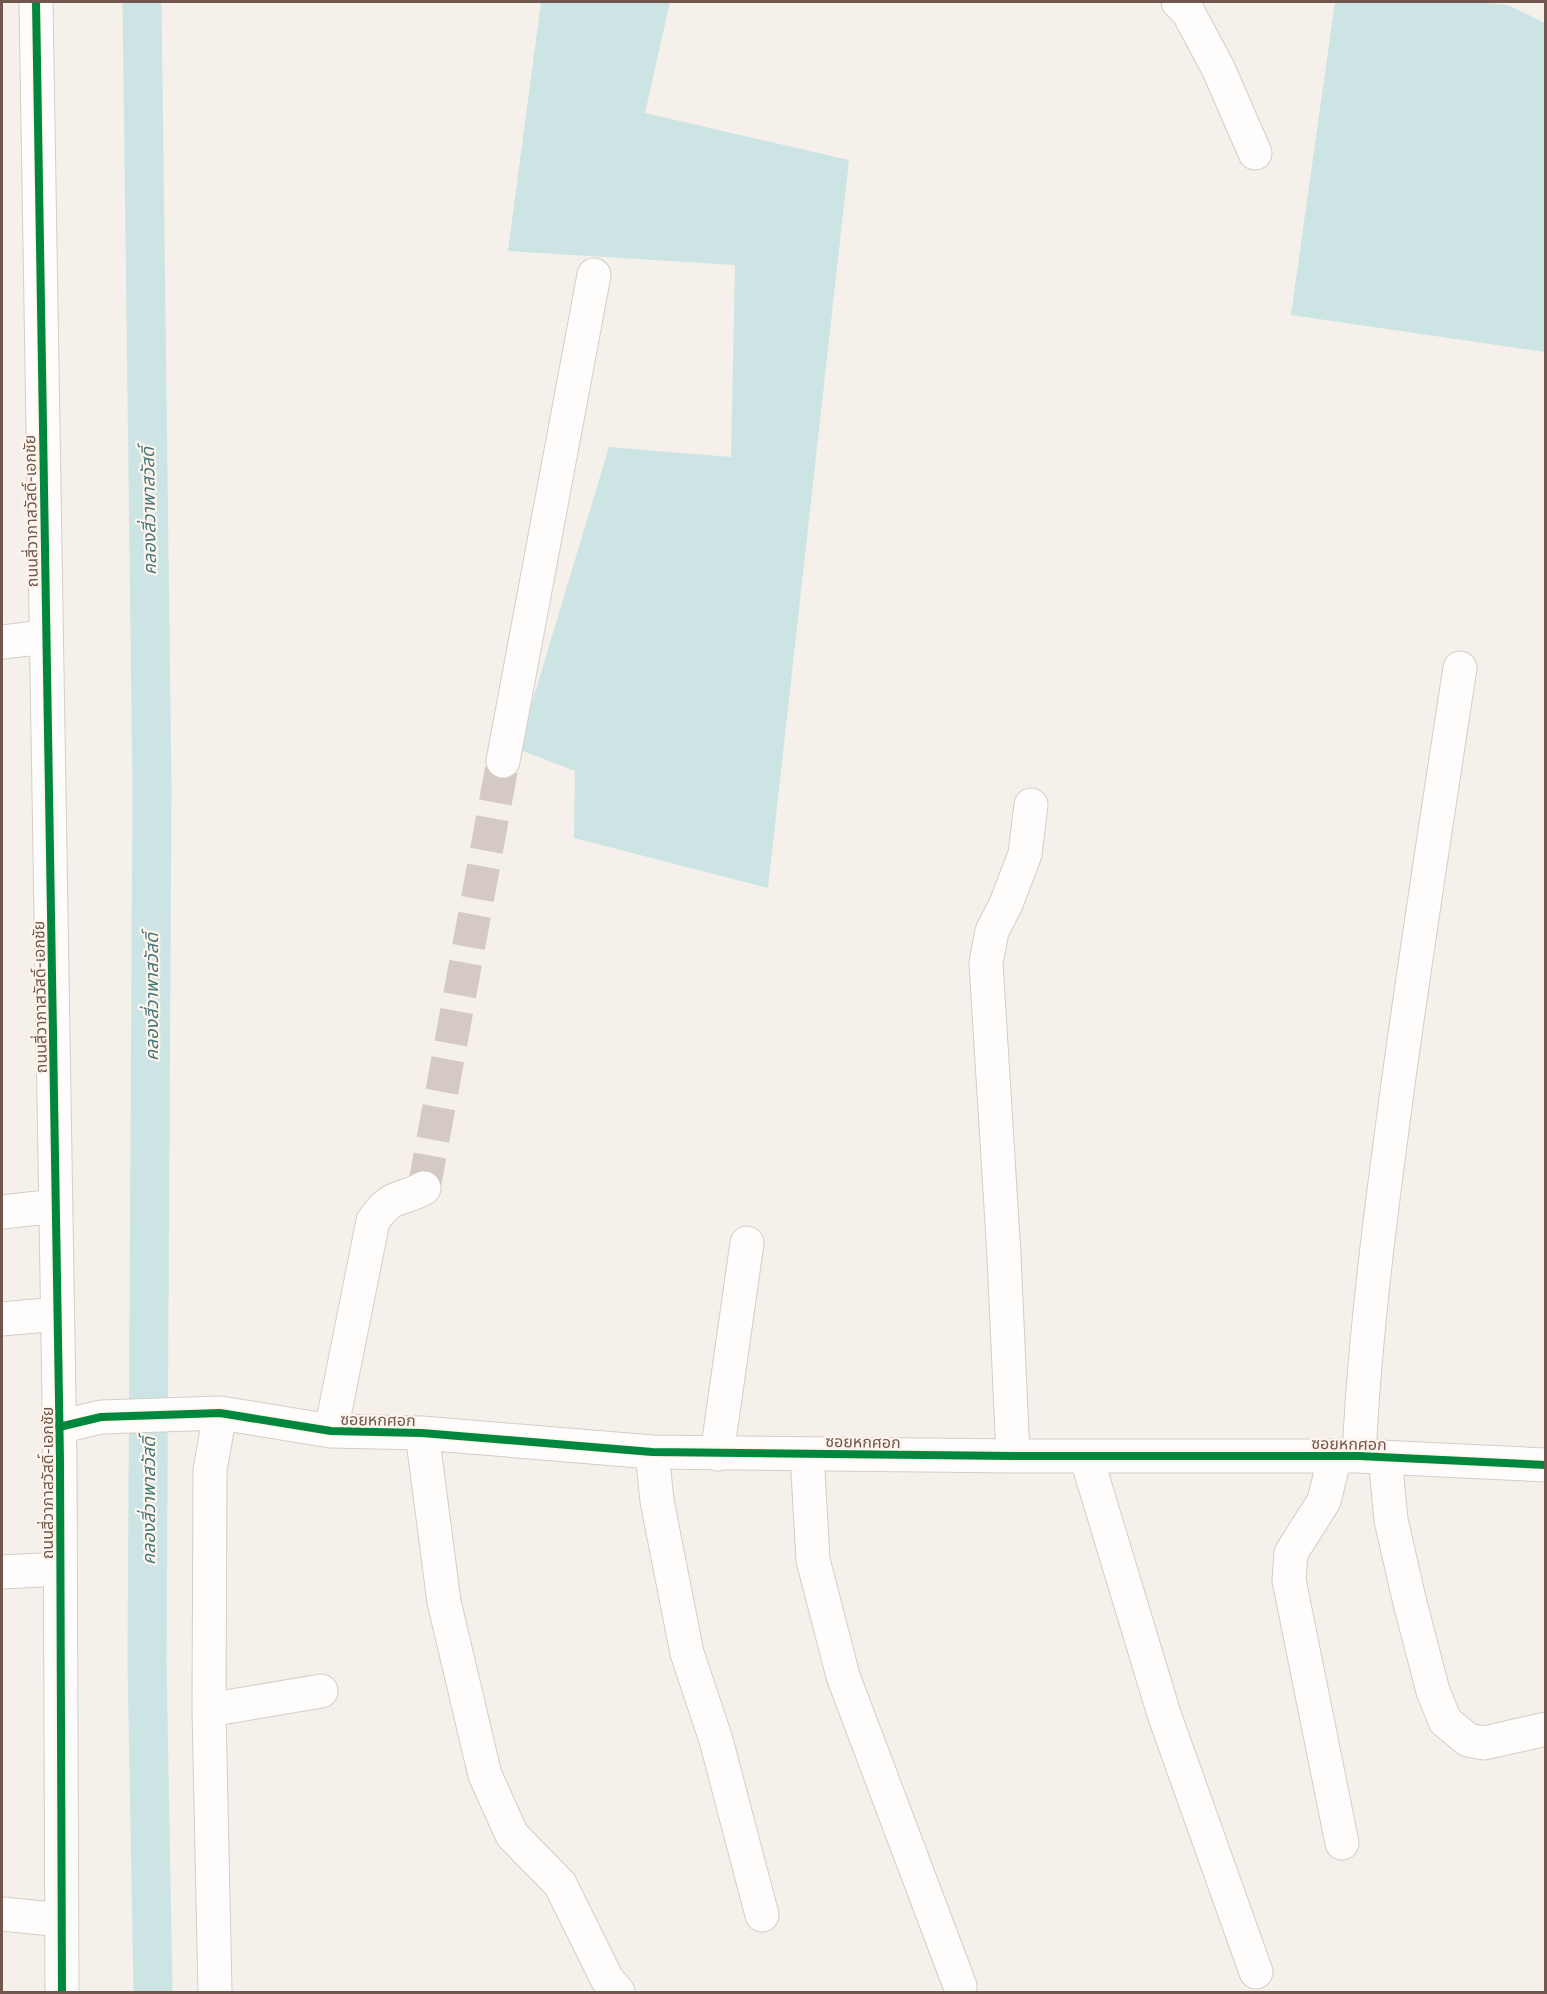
<svg xmlns="http://www.w3.org/2000/svg" width="1547" height="1994" font-family="Lato,'Noto Sans Thai',sans-serif">
<rect width="100%" height="100%" fill="#f5f0ea"/>
<path fill="#cce4e4" d="M541 2H670L645 113 849 160 768 888 574 838 575 771 518 749 609 447 731 457 735 265 508 251Z
M1335 2H1477L1508 5 1545 23V352L1291 315Z"/>
<g fill="none" stroke-linecap="round" stroke-linejoin="round">
<path stroke="#cce4e4" stroke-width="39" d="M142 2 152 789 147 1661 153 1992"/>
<path stroke="#d4cac3" stroke-width="33" stroke-dasharray="33 16" stroke-linecap="butt" d="M424 1188 503 761"/>
<g stroke="#d4cdc8" stroke-width="35">
<path id="minor" d="M36 2 60 1461 62 1992
M1178 2 1188 12 1218 68 1255 153
M2 642 46 637
M503 761 594 275
M2 1212 56 1206
M2 1319 57 1314
M59 1427 101 1417 220 1413 331 1431 422 1433 652 1452 1013 1456H1359L1546 1465
M331 1431 373 1221C392 1193 399 1202 424 1188
M422 1433 444 1602 485 1775 512 1835 560 1884 607 1979 618 1992
M652 1452 657 1501 687 1653 716 1740 762 1915
M717 1454 747 1243
M807 1454 813 1560 843 1676 960 1986
M1013 1456 1004 1256 986 963 992 931 1006 904 1025 854 1031 805
M1086 1456 1164 1714 1256 1972
M1335 1456 1324 1501 1291 1553 1289 1580 1342 1843
M1359 1456C1365 1329 1382 1203 1399 1077 1418 940 1439 804 1460 668
M1385 1457 1391 1520 1410 1603 1433 1691 1445 1721 1468 1740 1484 1743 1546 1729
M2 1572 60 1569
M209 1710 321 1691
M2 1914 62 1920
M215 1992 209 1710 210 1470 220 1413"/>
</g>
<use href="#minor" stroke="#fefdfc" stroke-width="33"/>
<g stroke="#fdf4eb" stroke-width="11">
<path id="cycleway" d="M36 2 60 1461 62 1992
M59 1427 101 1417 220 1413 331 1431 422 1433 652 1452 1013 1456H1359L1546 1465"/>
</g>
<use href="#cycleway" stroke="#00873e" stroke-width="8"/>
</g>
<g text-anchor="middle" dominant-baseline="central" stroke-width="4.5" stroke-linejoin="round" paint-order="stroke">
<g font-size="16" fill="#70564d" stroke="#fdf4eb">
<text transform="translate(30 511) rotate(-91)">ถนนสี่วาภาสวัสดิ์-เอกชัย</text>
<text transform="translate(39 997) rotate(-91)">ถนนสี่วาภาสวัสดิ์-เอกชัย</text>
<text transform="translate(378 1419) rotate(1)">ซอยหกศอก</text>
<text transform="translate(863 1441) rotate(1)">ซอยหกศอก</text>
<text transform="translate(1349 1443) rotate(1)">ซอยหกศอก</text>
<text transform="translate(46 1483) rotate(-90)">ถนนสี่วาภาสวัสดิ์-เอกชัย</text>
</g>
<g font-size="18" font-style="italic" fill="#46777b" stroke="#fdf4eb">
<text transform="translate(148 511) rotate(-91)">คลองสี่วาพาสวัสดิ์</text>
<text transform="translate(151 997) rotate(-90)">คลองสี่วาพาสวัสดิ์</text>
<text transform="translate(148 1501) rotate(-90)">คลองสี่วาพาสวัสดิ์</text>
</g>
</g>
<rect width="1547" height="1994" fill="none" stroke="#70564d" stroke-width="6"/>
</svg>
